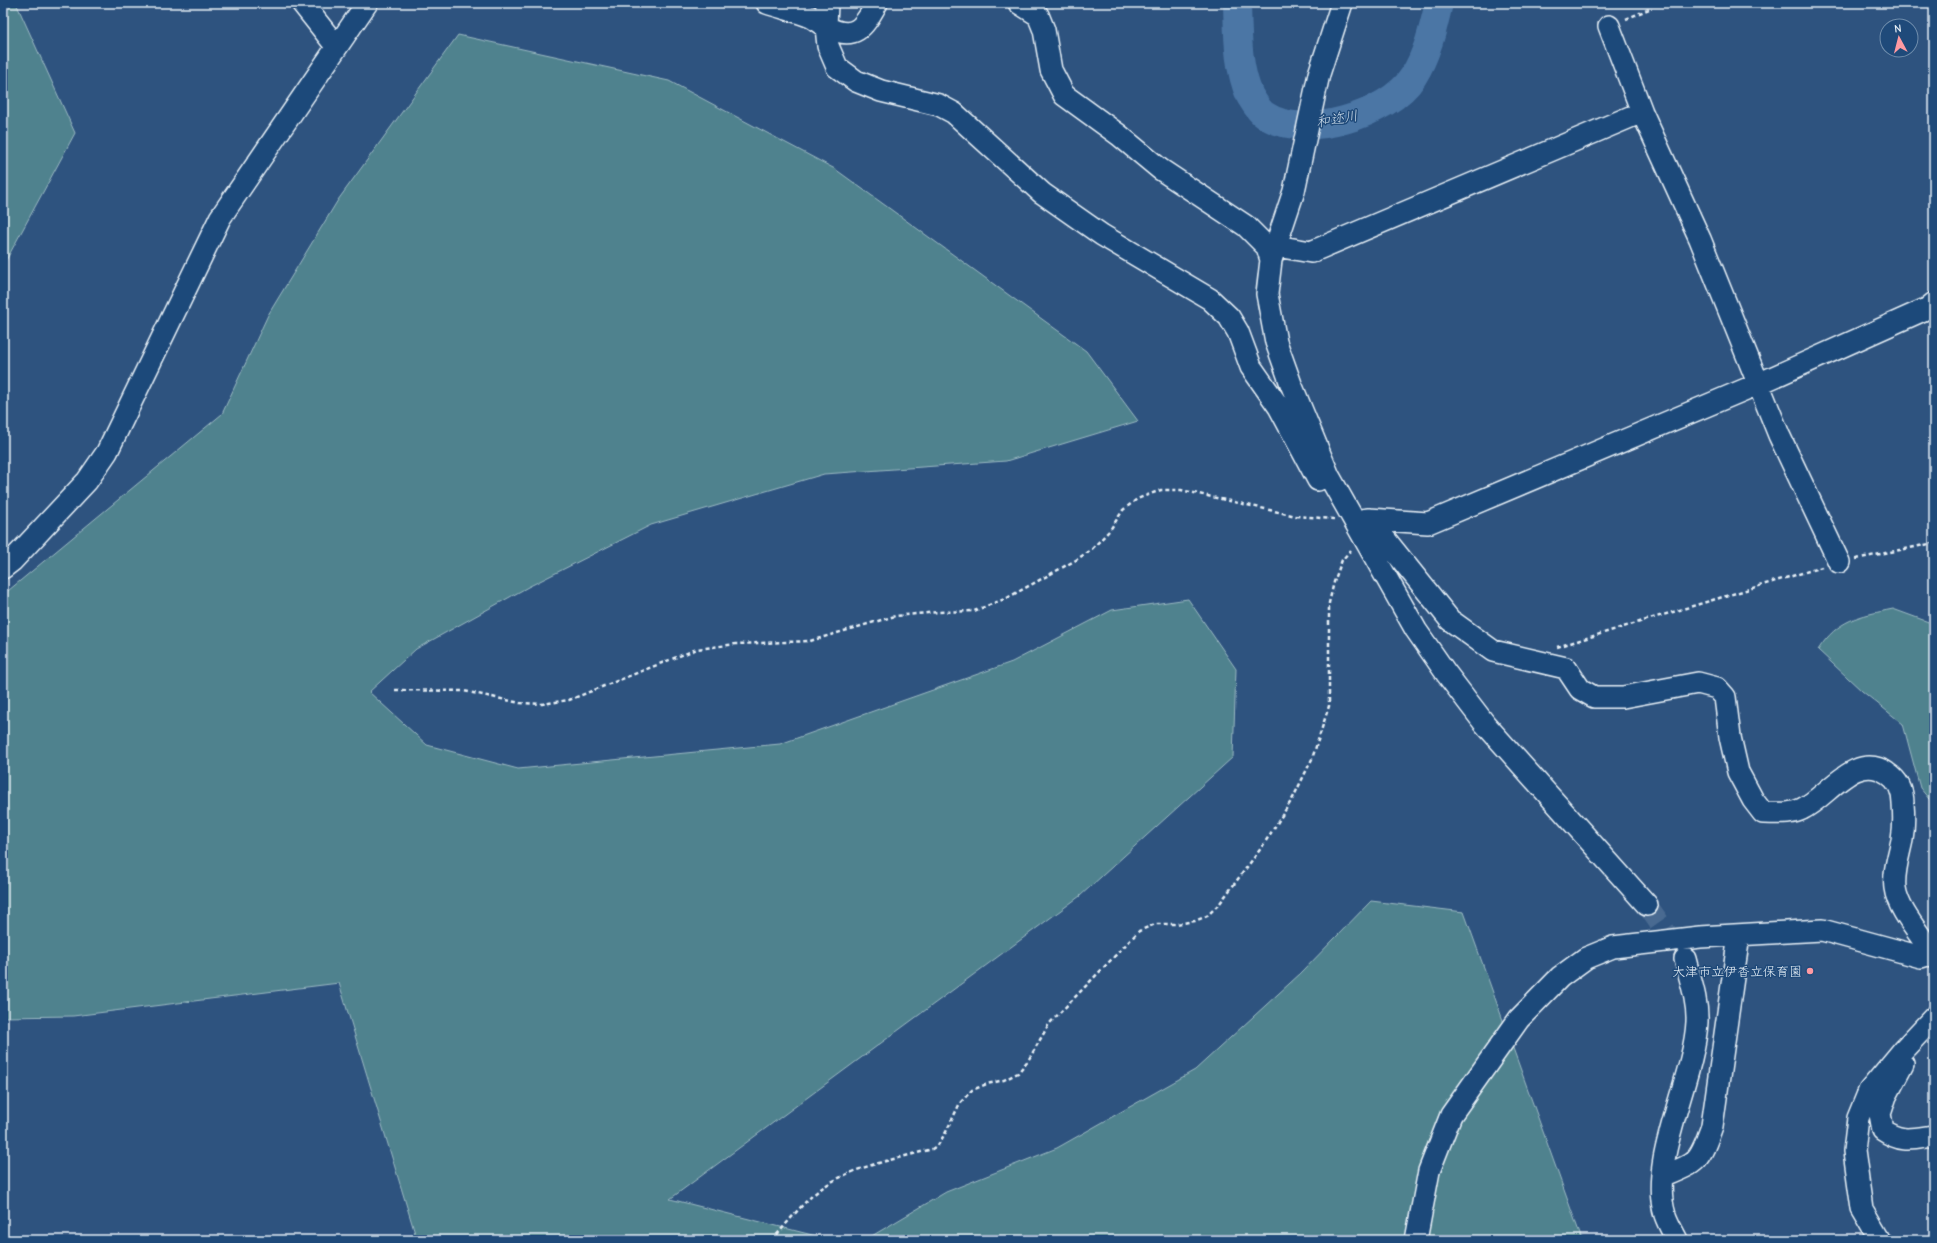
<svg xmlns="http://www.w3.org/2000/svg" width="1937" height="1243" font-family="'Comic Neue','Klee One',sans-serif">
<rect width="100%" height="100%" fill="#2e537f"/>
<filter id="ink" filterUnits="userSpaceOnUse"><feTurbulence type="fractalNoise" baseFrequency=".025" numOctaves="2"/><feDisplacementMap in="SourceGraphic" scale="8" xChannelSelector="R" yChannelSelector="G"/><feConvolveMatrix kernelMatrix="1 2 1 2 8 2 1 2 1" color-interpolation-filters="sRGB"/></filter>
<g filter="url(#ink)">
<path fill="#4f828e" stroke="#9cbac3" d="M3 3H16L75 133 3 266Z
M458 35 669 81 835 169 1086 351 1138 421 1006 461 824 474 651 525 528 587 416 649 369 692 427 745 518 769 780 744 1012 662 1112 610 1188 599 1236 669 1233 757 1080 896 670 1199 832 1240H417L339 983 73 1016 3 1017V595L222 414 268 315 338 200Z
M1893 609 1934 624V805L1920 788 1903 724 1862 691 1818 650C1838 619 1859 616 1893 609Z
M1371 901 1464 912 1582 1240H865L946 1192 1057 1148 1195 1070 1301 973Z"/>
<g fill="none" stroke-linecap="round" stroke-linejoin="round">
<path stroke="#4b76a5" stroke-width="28" d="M1237 3C1238 34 1237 67 1250 96 1253 101 1260 112 1265 115 1303 141 1389 115 1413 77 1427 55 1433 29 1439 3"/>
<path stroke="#4a6b91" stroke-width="21" stroke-dasharray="21 10" stroke-linecap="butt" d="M1647 905 1681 954"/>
<g stroke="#e8f1f8" stroke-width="24">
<path id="minor" d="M302 3 336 46
M767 3C781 8 797 11 811 17 817 20 821 25 827 27 856 42 864 26 877 3
M827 3 826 27 828 46 837 67 856 81 881 91 939 105 954 113 1042 193 1102 235 1210 299 1229 317 1238 332 1251 367 1279 407 1318 480
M1019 3 1038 15 1044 30 1051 70 1064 95 1119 135 1160 169 1246 226 1267 247 1271 260
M1342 3 1319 74 1294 191 1271 260 1267 294 1276 342 1291 384 1329 476 1416 630 1446 673 1485 724 1647 905
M1609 26 1642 112 1700 239 1779 435 1839 562
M1276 246 1311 252 1642 112
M1369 519 1450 620 1493 651 1566 668 1580 689 1594 697H1623L1698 683 1717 688 1725 697 1730 737 1738 772 1753 800 1763 813C1777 813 1790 815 1802 809 1828 797 1855 751 1887 773 1898 780 1903 791 1903 804 1904 815 1904 828 1902 840 1899 855 1893 872 1895 888 1898 911 1922 936 1934 956
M1361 520 1369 519 1428 523 1758 384 1928 308 1934 303
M3 568 12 561 87 481 107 452 220 218 367 3
M1903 1064 1886 1096 1880 1114 1883 1130C1902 1143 1912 1139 1934 1136
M1662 1177C1698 1162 1699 1163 1712 1126L1739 935
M1879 1238 1862 1209 1854 1151 1858 1118 1869 1091 1904 1049 1934 1017
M1416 1240 1429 1171 1451 1115 1519 1019 1560 977 1586 958 1613 947 1648 943 1700 937 1822 930 1921 957 1934 953
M1677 1240C1673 1232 1668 1224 1665 1215 1648 1161 1694 1080 1697 1022 1698 1001 1690 979 1685 959"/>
</g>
<path stroke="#e8f1f8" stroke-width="2.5" stroke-dasharray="4 3" stroke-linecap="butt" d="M1626 19 1649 9 1650 3
M1856 559 1934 543
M1557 647 1822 567
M395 690 464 691 520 703 542 704 569 700 697 649 736 644 810 641 895 616 938 612 974 611 1007 598 1076 560 1092 549 1110 530 1123 510 1137 499 1161 490H1181L1296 516 1334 519
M772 1240C787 1224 800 1205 818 1191 850 1166 894 1160 932 1149L938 1145 946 1132 960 1103 972 1090 987 1084 1004 1080 1018 1073 1029 1059 1049 1024 1139 931 1155 924H1176L1195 921 1207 916 1220 903 1262 847 1293 798 1312 759 1329 706V603L1334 582 1342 560 1351 550"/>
<use href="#minor" stroke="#1f4a7a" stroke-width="21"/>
</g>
</g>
<circle fill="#ff9aa2" stroke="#1f4a7a" stroke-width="1.5" cx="1810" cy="971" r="4"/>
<g text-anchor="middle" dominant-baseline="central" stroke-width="3" stroke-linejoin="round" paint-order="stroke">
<g font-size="13" fill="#e8f1f8" stroke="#1f4a7a" text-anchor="end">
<text x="1802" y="971">大津市立伊香立保育園</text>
</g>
<g font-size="14" font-style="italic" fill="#d0dfec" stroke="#1f4a7a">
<text transform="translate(1337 119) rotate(-10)">和迩川</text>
</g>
</g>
<rect width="1937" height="1243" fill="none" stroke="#1f4a7a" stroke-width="16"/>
<rect x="8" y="8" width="1921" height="1227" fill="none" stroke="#e8f1f8" stroke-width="1.5" filter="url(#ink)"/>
<g transform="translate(1899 38) rotate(353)"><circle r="19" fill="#1f4a7a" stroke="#6f8dac"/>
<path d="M0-3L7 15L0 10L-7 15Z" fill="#ff9aa2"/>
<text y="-6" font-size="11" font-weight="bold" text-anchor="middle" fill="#e8f1f8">N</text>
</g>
</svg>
